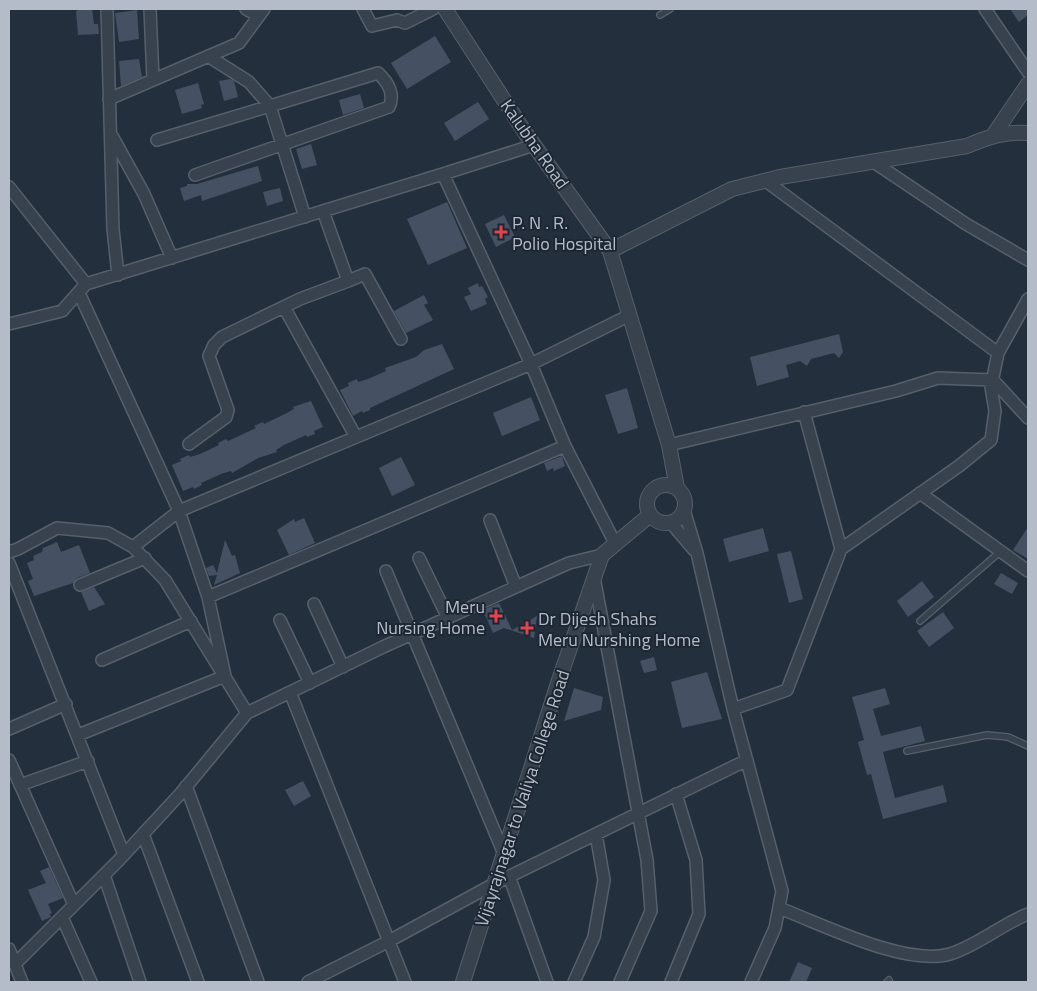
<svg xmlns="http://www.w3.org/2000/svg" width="1037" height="991" font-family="'Titillium Web',sans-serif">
<rect width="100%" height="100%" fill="#242f3e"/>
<path fill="#455162" d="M82 9H92L94 24H98L99 34 78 35 76 11Z
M1010 9H1028V15L1019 22Z
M137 10 139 39 119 42 115 13Z
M435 36 451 62 407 89 391 63Z
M139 59 142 77 121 86 119 61Z
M230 79 234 81 238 97 224 101 219 81Z
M198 83 204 104 201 105 202 108 182 114 175 90Z
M360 94 364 108 343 115 339 100Z
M478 102 489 119 455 141 444 123Z
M311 144 317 165 302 169 296 149Z
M258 166 262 181 202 201 201 195 184 201 180 188 187 186V184H197Z
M280 188 283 201 267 206 263 192Z
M447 202 467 248 428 265 407 219Z
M504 215 515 237 496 247 485 224Z
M478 283 479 287 482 286 488 297 485 299 487 304 471 311 464 297 471 294 468 288Z
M424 295 428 303 424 305 433 320 406 333 394 311Z
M839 334 843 352 839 358 834 353 811 359 807 366 800 361 786 365 789 377 757 386 750 357Z
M442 344 454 369 370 408V410L363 413 362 411 353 416 340 390 349 386 348 383 357 379 358 382 368 379 386 371 385 368 416 357 424 350Z
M627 388 638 428 618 434 605 395Z
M531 397 540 420 502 436 493 413Z
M311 401 323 427 314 431 315 434 307 437 306 435 284 445 276 450 277 452 258 458 232 473 231 471 221 474 201 483 202 485 194 489 193 487 183 491 172 465 181 461 180 459 189 455 190 457 200 454 219 445 218 443 226 439 228 441 256 428 254 426 263 422 264 424 285 414 294 409 293 407Z
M562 456 565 466 554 471 553 468 547 471 544 463Z
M401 457 415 485 392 496 379 468Z
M304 518 315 543 289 555 277 530 294 519 295 522Z
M1028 527V559L1013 550Z
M763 528 769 551 729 562 723 539Z
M225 540 232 556 235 555 240 573 214 585 217 575 209 576 206 568 213 565 217 573Z
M57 542 61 552 79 545 90 573 77 578 73 583 34 596 28 581 33 579 27 563 34 560 33 556 42 552 43 548Z
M791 551 803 599 789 603 777 554Z
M1001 573 1018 583 1012 594 994 584Z
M922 581 934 597 908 617 897 601Z
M94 587 105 604 89 611 81 592Z
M499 603 512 630 537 616 534 638 504 628 493 633 483 610Z
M943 612 954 628 929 647 917 631Z
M654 657 657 670 644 673 640 661Z
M707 672 722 719 682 728 671 682Z
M574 688 603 697 601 710 564 721Z
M885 688 890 704 873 709 881 736 921 726 925 741 883 752 895 798 943 785 947 802 883 819 871 774 867 775 858 742 864 740 852 697Z
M303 781 311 796 294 806 285 790Z
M49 867 63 898 48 904 52 913 50 914 51 917 42 921 28 890 46 883 40 871Z
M798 962 812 968 806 982H789Z"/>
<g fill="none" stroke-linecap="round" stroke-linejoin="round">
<g stroke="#565f6c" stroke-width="8">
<path id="service" d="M660 15 670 9
M920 621 1001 551
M907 751 987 735 1008 737 1028 746
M887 982 889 980"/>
</g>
<g stroke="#565f6c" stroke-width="14">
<path id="minor" d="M107 9 113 229 118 275
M150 9 153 80
M246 9 259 16
M363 9 372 26 397 20 405 23 433 9
M985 9 1028 72
M109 99 239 43 264 9
M112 136 144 194 172 258
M157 140 270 106 305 217
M534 145 443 174 531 364 565 446 615 543
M872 161 966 224 1028 260
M195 175 389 107C395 94 388 82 378 73L270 106 249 82 208 56
M766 181 998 353
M9 187 86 284
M323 211 348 281 365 274 401 339
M284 307 356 437
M9 324 62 311 86 284 443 174
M189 444 226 417 228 410 209 356 214 345 222 337 300 299 348 281
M669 445 896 391 938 378 993 380 1028 418
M920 493 1028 571
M684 510 697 553 733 709 782 891 775 928 751 982
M490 520 516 587
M671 523 694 550
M133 547 179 511 531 364 630 315
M841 549 959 466 991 440 995 411 991 387 998 353 1028 299
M9 552 18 549 57 528 108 533 133 547 165 580 247 713
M419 558 448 618
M9 563 124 855
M386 571 504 854
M594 577 647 860 651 911 620 982
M80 585 145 558
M208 597 565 446
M314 604 343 667
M280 620 310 683
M102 660 191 621
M290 692 405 982
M733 709 787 690 841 549 804 412
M9 729 66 704
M78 735 225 676 208 597 179 511 79 293
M9 760 74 905
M20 785 88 761
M186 786 258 982
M143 834 198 982
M104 875 140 982
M509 876 547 982
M779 908C822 924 906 967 950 954 977 946 1002 924 1028 914
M62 917 91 982
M9 949 22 982
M15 964 120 859 181 793 247 713 383 647 569 563 602 555
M308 982 389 941 494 884 747 760
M574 982 594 937 604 880 596 834
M671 982 699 914 696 860 676 794"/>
</g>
<g stroke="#565f6c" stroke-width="16">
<path id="tertiary" d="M445 9 526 134 610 251 669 445 677 488
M994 134 1028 84
M610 251 732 189 780 177 967 146C988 137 1005 131 1028 133
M647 504a19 19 0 1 1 38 0a19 19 0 1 1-38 0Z
M463 982 559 680 602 555 650 515"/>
</g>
<use href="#service" stroke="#38414e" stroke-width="5.5"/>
<use href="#minor" stroke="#38414e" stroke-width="11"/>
<use href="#tertiary" stroke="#38414e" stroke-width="14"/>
</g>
<g fill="#e0444e" stroke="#1d2633" stroke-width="2">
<path d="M498.5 224.5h5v5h5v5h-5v5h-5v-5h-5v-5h5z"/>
<path d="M493.5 608.5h5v5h5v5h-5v5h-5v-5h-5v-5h5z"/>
<path d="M524.5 620.5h5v5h5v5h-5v5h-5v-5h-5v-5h5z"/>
</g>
<g text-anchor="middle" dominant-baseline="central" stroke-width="4" stroke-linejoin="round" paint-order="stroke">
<g font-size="18" fill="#b4bcc9" stroke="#1d2633">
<text transform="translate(535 144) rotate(55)">Kalubha Road</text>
<text transform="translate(522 798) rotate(-72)">Vijayrajnagar to Valiya College Road</text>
</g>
<g font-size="18" fill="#b4bcc9" stroke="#1d2633" text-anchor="start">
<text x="512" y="222">P. N . R.<tspan x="512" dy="21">Polio Hospital</tspan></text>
<text x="485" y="606" text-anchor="end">Meru<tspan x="485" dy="21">Nursing Home</tspan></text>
<text x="538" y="618">Dr Dijesh Shahs<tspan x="538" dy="21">Meru Nurshing Home</tspan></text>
</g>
</g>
<rect width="1037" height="991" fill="none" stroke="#b4bcc9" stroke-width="20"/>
</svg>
